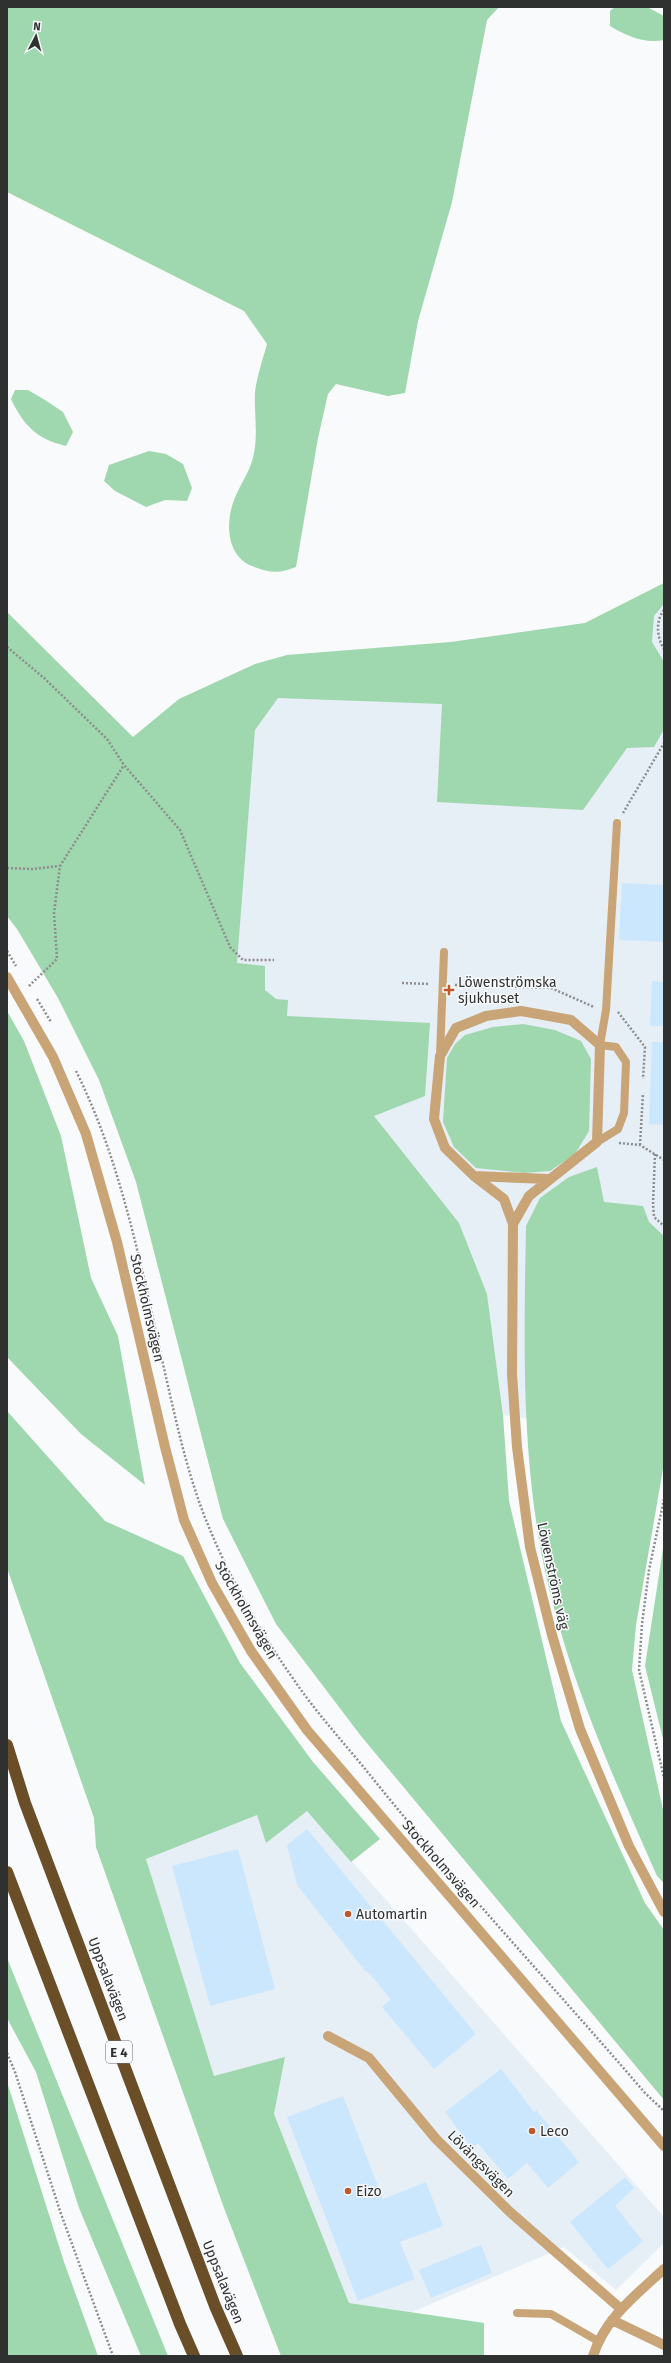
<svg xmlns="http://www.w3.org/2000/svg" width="671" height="2363" font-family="'Fira Sans',sans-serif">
<rect width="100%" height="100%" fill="#f8fafc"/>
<path fill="#e6eef6" d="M664 583V1439L503 1415 487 1294 232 1016 255 730 287 655 451 642 585 623Z
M307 1810 664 2217V2243L616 2290 564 2247 412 2312 349 2303 274 2114 285 2058 214 2076 146 1859 257 1815 266 1843Z"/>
<path fill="#9fd7ae" d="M7 7H499L487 20 452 202 418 321 405 393 388 396 336 384 328 394 318 438 296 567C279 574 269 573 252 566 227 556 225 524 234 500 240 484 251 471 254 453 258 433 254 412 255 392 257 376 263 359 267 344L244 311 7 192Z
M615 7H647L664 16V40C645 44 626 36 610 26V11Z
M15 390H28L45 400 63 412 73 432 66 446C37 439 24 426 11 399Z
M149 451 166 454 183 464 192 488 187 501 165 500 146 507 115 491 104 481 109 465Z
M664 583V604L654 616 652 642 664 662V729L654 747 627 748 583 810 437 802 442 704 278 698 255 730 237 963 265 966V990L276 999 288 1000 287 1016 430 1023 425 1096 374 1116 459 1223 487 1294 503 1415 509 1501 561 1721 645 1903 664 1930V2100L361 1736 276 1624 223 1519 136 1182 99 1080 58 998 17 929 7 916V612L133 737 179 699 255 664 287 655 451 642 585 623Z
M7 1011 24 1041 61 1136 91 1278 118 1336 145 1485 81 1434 7 1357Z
M523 1024 555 1030 581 1041 591 1059 589 1131 575 1154 550 1171 524 1173 476 1168 454 1147 443 1122 447 1058 455 1044 465 1035 493 1027Z
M597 1167 604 1202 643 1206 649 1222 664 1236V1463L636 1625 632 1670 664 1814V1883L657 1876C611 1772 564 1668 542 1556 521 1447 524 1336 526 1226L540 1198 569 1177Z
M7 1411 105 1521 183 1556 240 1663 313 1762 380 1839 351 1862 307 1811 266 1843 257 1815 146 1859 214 2076 285 2057 274 2114 349 2303 484 2323V2356H281L224 2208 96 1847 94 1818 7 1568Z
M664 1542V1743L645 1666Z
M7 1958 168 2356H141L79 2208 36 2072 7 2018Z
M7 2082 64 2262 98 2356H7Z"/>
<path fill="#cbe7fd" d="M622 883 664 885V942L619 940Z
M652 981 664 982V1026H650Z
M652 1042H664V1125L649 1124Z
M307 1829 476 2034 434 2069 382 2007 391 1999 367 1971 366 1972 297 1885 287 1845Z
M238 1849 275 1989 210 2006 172 1866Z
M501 2069 534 2112 536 2110 579 2162 548 2188 527 2163 508 2179 478 2143 472 2148 445 2112Z
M343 2096 383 2199 426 2182 443 2226 400 2242 415 2279 358 2301 287 2117Z
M625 2177 634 2188 615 2206 643 2241 608 2269 570 2222Z
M481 2245 492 2273 431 2298 419 2270Z"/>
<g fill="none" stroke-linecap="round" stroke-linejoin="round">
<path stroke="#8c8d8e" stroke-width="2.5" stroke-dasharray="2 2" stroke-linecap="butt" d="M664 610C655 621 657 638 664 649
M7 647 44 678 107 739 124 765 180 830 230 947 243 960H274
M623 813 664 743
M7 868 32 869 60 866
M7 951 16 966
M402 983 430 984
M455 985 551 988 594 1007
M29 986 57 959 54 913 60 866 124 765
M37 999 51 1022
M618 1012 645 1047 643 1079
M76 1071C121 1161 141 1266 163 1364 175 1416 186 1470 206 1520 228 1575 258 1629 292 1677 316 1713 347 1746 374 1780 461 1888 555 1988 645 2093L664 2111
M619 1143 640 1145 664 1160
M640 1145 643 1093
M655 1154 653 1204 654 1217 664 1226
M664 1499 649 1570 642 1624 639 1670 664 1778
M7 2053 15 2072 61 2214 113 2356"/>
<path stroke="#c9a476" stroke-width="8" d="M440 1055 444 952
M597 1142 618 1129 624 1113 626 1062 616 1047 600 1045 606 1010 617 823
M517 2313 551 2314 598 2341"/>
<path stroke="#c9a476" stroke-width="10" d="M474 1176 548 1179
M513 1224 529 1196 597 1142 600 1045 571 1020 521 1011 486 1016 456 1028 440 1056 434 1119 445 1148 474 1176 504 1199 513 1224 512 1374 517 1447 530 1547 552 1635 580 1729 629 1846 664 1912
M328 2036 369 2058 436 2139 510 2212 621 2309
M612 2320 664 2345
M593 2356C605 2318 636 2295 664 2269"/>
<path stroke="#c9a476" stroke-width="10" d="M7 977 53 1057 86 1134 117 1242 165 1447 184 1520 212 1583 251 1651 307 1730 664 2146"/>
<path stroke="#6a4e27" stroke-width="12" d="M7 1745 25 1803 215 2306 237 2356
M7 1872 180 2324 194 2356"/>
</g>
<g fill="#be582b" stroke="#f8fafc" stroke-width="1.5">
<path d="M447 984h4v4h4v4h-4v4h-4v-4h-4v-4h4z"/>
<circle cx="348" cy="1914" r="4"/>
<circle cx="532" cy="2131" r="4"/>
<circle cx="348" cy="2191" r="4"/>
</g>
<g text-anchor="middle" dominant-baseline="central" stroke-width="3" stroke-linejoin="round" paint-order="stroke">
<rect fill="#f8fafc" stroke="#6b6d6d" stroke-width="1" x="106" y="2041" width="26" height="22" rx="3"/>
<g font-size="13" font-weight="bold" fill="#2f3030">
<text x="119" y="2052">E 4</text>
</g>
<g font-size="14" fill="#2f3030" stroke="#f8fafc" text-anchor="start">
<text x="458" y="982">Löwenströmska<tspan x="458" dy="16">sjukhuset</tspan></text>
<text x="356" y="1914">Automartin</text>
<text x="540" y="2131">Leco</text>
<text x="356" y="2191">Eizo</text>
</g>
<g font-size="14" fill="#2f3030" stroke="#f8fafc">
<text transform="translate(147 1308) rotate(77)">Stockholmsvägen</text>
<text transform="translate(553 1576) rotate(78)">Löwenströms väg</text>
<text transform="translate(246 1610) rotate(60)">Stockholmsvägen</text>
<text transform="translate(441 1864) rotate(49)">Stockholmsvägen</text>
<text transform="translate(108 1979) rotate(69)">Uppsalavägen</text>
<text transform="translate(481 2164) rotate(45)">Lövängsvägen</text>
<text transform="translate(223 2282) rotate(68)">Uppsalavägen</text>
</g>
</g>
<rect width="671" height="2363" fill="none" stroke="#2f3030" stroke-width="16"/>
<g transform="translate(36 36) rotate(6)" stroke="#f8fafc" stroke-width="3" paint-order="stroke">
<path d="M0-3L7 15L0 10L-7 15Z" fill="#2f3030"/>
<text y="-6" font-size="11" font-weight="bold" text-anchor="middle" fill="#2f3030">N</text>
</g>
</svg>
